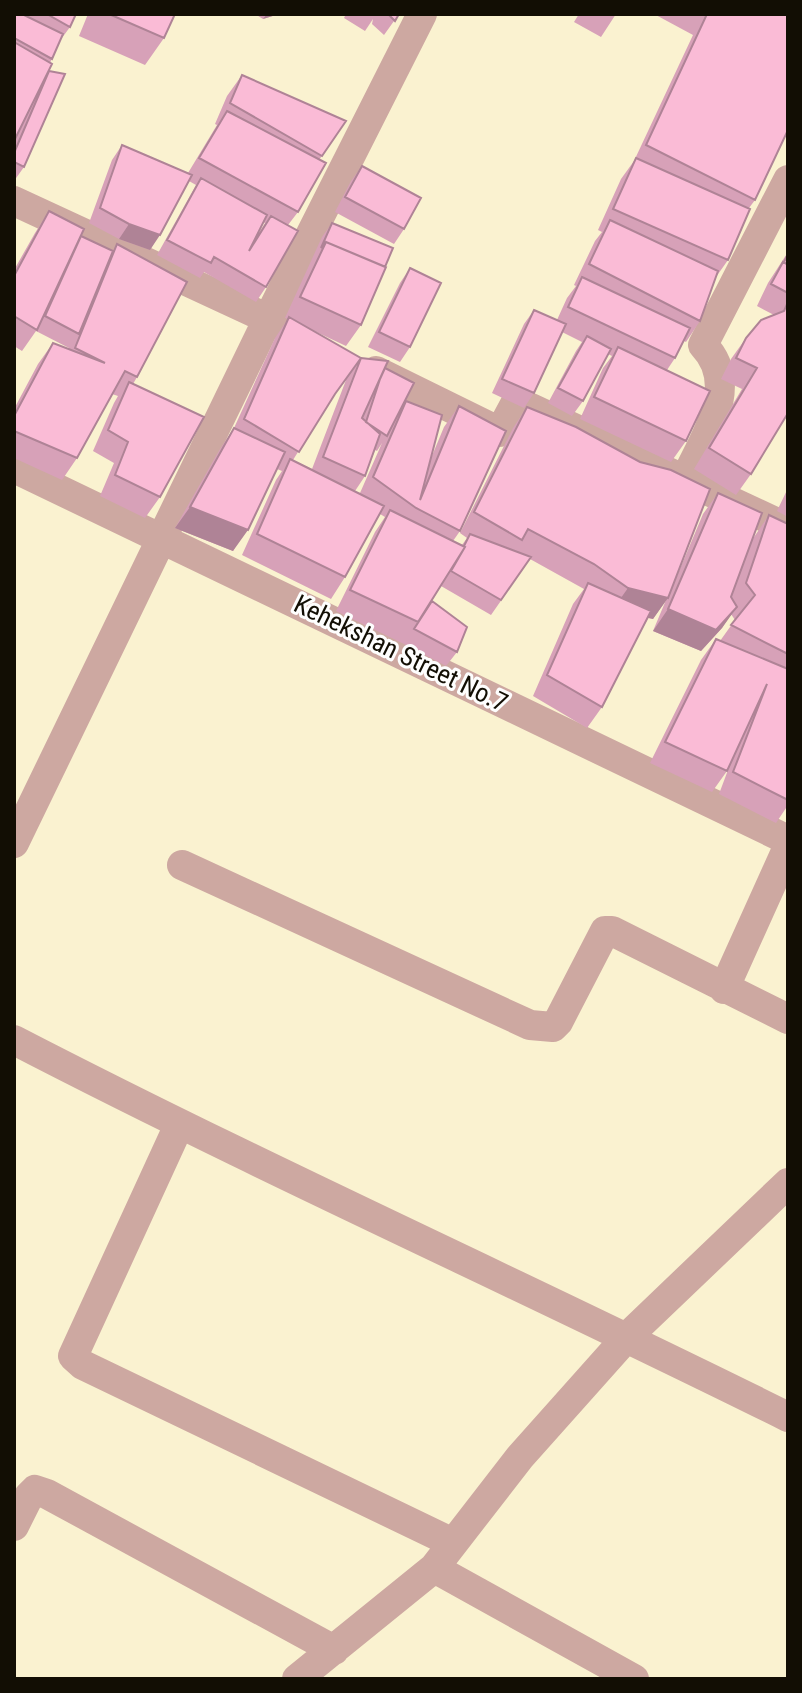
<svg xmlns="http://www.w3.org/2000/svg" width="802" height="1693" font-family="'Roboto Condensed',sans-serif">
<rect width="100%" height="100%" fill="#faf2d0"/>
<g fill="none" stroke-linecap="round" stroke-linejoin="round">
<path stroke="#cda8a1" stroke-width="30" d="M14 201 286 327
M376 371 500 432 515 404 523 409 531 408 788 528
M14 468 788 840
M685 480C704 438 742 385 703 345L788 180
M14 843 268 319 422 14
M182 865 530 1025 553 1027 558 1022 605 931H612L788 1019
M724 989 788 847
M14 1040C269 1172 531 1289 788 1417
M179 1125 73 1356 83 1365 453 1543
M14 1526 29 1496 35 1490 47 1494 334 1650
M434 1568 634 1679
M297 1679 434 1568 520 1457 627 1337 788 1183"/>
</g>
<path fill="#d7a1b8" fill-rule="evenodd" d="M14 14H76L70 27 59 42 50 63 49 71 24 167 14 181Z
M88 14H175L164 38 145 65 79 36Z
M255 14H279L263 19Z
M346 14H399L384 35 372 24 373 19 365 31 344 18Z
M579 14H616L601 37 574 22Z
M654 14H788L755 200 749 208 728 260 716 277 700 321 686 342 684 341 675 358 667 370 686 441 671 462 580 419 603 368 612 356 608 354 583 401 572 416 548 403 576 351 582 342 562 332 534 393 524 408 492 393 524 324 534 310 557 320 567 298 576 286 574 285 595 241 602 232 598 230 621 179 634 161 693 35Z
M242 75 346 121 319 160 298 212 288 225 266 287 256 302 204 272 200 278 157 255 196 185 189 181 150 250 119 239 89 223 112 160 122 145 188 173 217 125 215 124 227 96ZM263 222 265 223 253 242Z
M362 166 404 229 394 244 335 212 351 181Z
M49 211 81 236 113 251 117 244 137 377 133 384 160 497 145 518 100 496 114 463 93 451 114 403 118 396 112 394 77 458 62 480 14 458V409L38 364 53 343 68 349 69 348 36 331 22 351 14 346V270L35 233Z
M332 223 361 325 346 346 312 330 361 358 385 368 402 407 406 401 429 463 444 427 459 406 460 531 453 541 462 545 467 538 460 533 513 428 527 407 674 583 703 514 718 493 752 540 769 515 788 524V805L776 823 719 794 731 762 727 771 712 792 650 763 701 660 716 639 720 641 735 620 731 614 722 628 701 651 653 631 666 600 653 619 648 618 602 707 587 728 533 696 573 604 584 589 530 559 491 615 441 586 432 601 457 652 446 666 404 644 336 611 375 532 385 517 380 514 345 577 331 599 242 555 276 480 282 471 277 469 233 551 175 528 220 449 234 428 275 338 288 319 285 318 322 237ZM346 380 312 469 293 460 331 399ZM382 443 360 493 355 491 365 476 375 450 377 451Z
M788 252V416H786L751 474 736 495 694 469 742 389 721 379 731 359 746 338 774 315 757 306 768 283Z
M410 268V347L400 362 368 347 400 283Z
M788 488V517L777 511Z"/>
<path fill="#af8396" d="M267 14H279L263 19Z
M129 224 160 235 150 250 119 239Z
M190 507 248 530 233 551 175 528Z
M628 588 668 598 653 619 613 609Z
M737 607 722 628 701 651 653 631 668 609Z"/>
<path fill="#fabbd6" stroke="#af8396" stroke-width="2" d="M14 14H22L63 34 52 59 14 38Z
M47 14H76L70 27Z
M109 14H175L164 38Z
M388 14H399L395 21Z
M707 14H788V130L755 200 646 145Z
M14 42 52 64 14 141Z
M49 71 65 74 24 167 14 162V153Z
M242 75 346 121 322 156 230 103Z
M227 111 326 163 298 212 199 158Z
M122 145 192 175 160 235 129 224 100 208Z
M636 158 750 209 728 260 613 209Z
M362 166 421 198 404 229 345 197Z
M201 178 267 215 249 251 271 216 298 231 266 287 214 257 211 263 167 240Z
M49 211 84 229 37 330 14 316V276Z
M610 220 718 271 700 321 589 264Z
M332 223 393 248 385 267 326 242 321 248Z
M81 236 113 251 79 334 45 316Z
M326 242 386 267 361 325 300 297Z
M117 244 187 282 137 377 125 371 77 458 14 431V416L53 343 105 363 75 348Z
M788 254V265L784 262Z
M783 262 788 265V293L771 284Z
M410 268 441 283 410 347 379 332Z
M582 277 690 328 675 358 568 307Z
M788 302V413L751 474 709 448 757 368 736 358 746 338 761 320 784 311Z
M534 310 566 324 534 393 502 379Z
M289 317 361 358 388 361 362 418 380 434 365 476 323 457 361 358 335 394 299 452 244 419Z
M587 336 611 349 583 401 558 388Z
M618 347 710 391 686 441 594 397Z
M385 368 414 383 387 436 366 422 380 379Z
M129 382 204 417 160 497 115 475 128 442 108 430Z
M406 401 442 415 420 500 459 406 506 431 460 531 416 508 373 477Z
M527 407 576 427 640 462 671 470 710 489 668 598 628 588 594 564 528 529 522 540 474 512Z
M234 428 285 452 248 530 190 507Z
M290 459 384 506 345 577 257 534Z
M718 493 762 513 731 597 737 607 716 630 668 609Z
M390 510 465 547 418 622 350 590Z
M769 515 788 524V654L731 625 755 595 746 583Z
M470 534 531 557 501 600 451 571 465 547 464 546Z
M588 583 651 611 602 707 547 675Z
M432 601 467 627 457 652 414 629Z
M716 639 788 669V800L733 772 767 684 727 771 665 742Z"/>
<g text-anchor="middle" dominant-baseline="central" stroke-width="6" stroke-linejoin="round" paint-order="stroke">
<g font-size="26" fill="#120e04" stroke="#fefefe">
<text transform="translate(401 653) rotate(26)">Kehekshan Street No.7</text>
</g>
</g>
<rect width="802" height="1693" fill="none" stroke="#120e04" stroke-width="32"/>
</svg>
